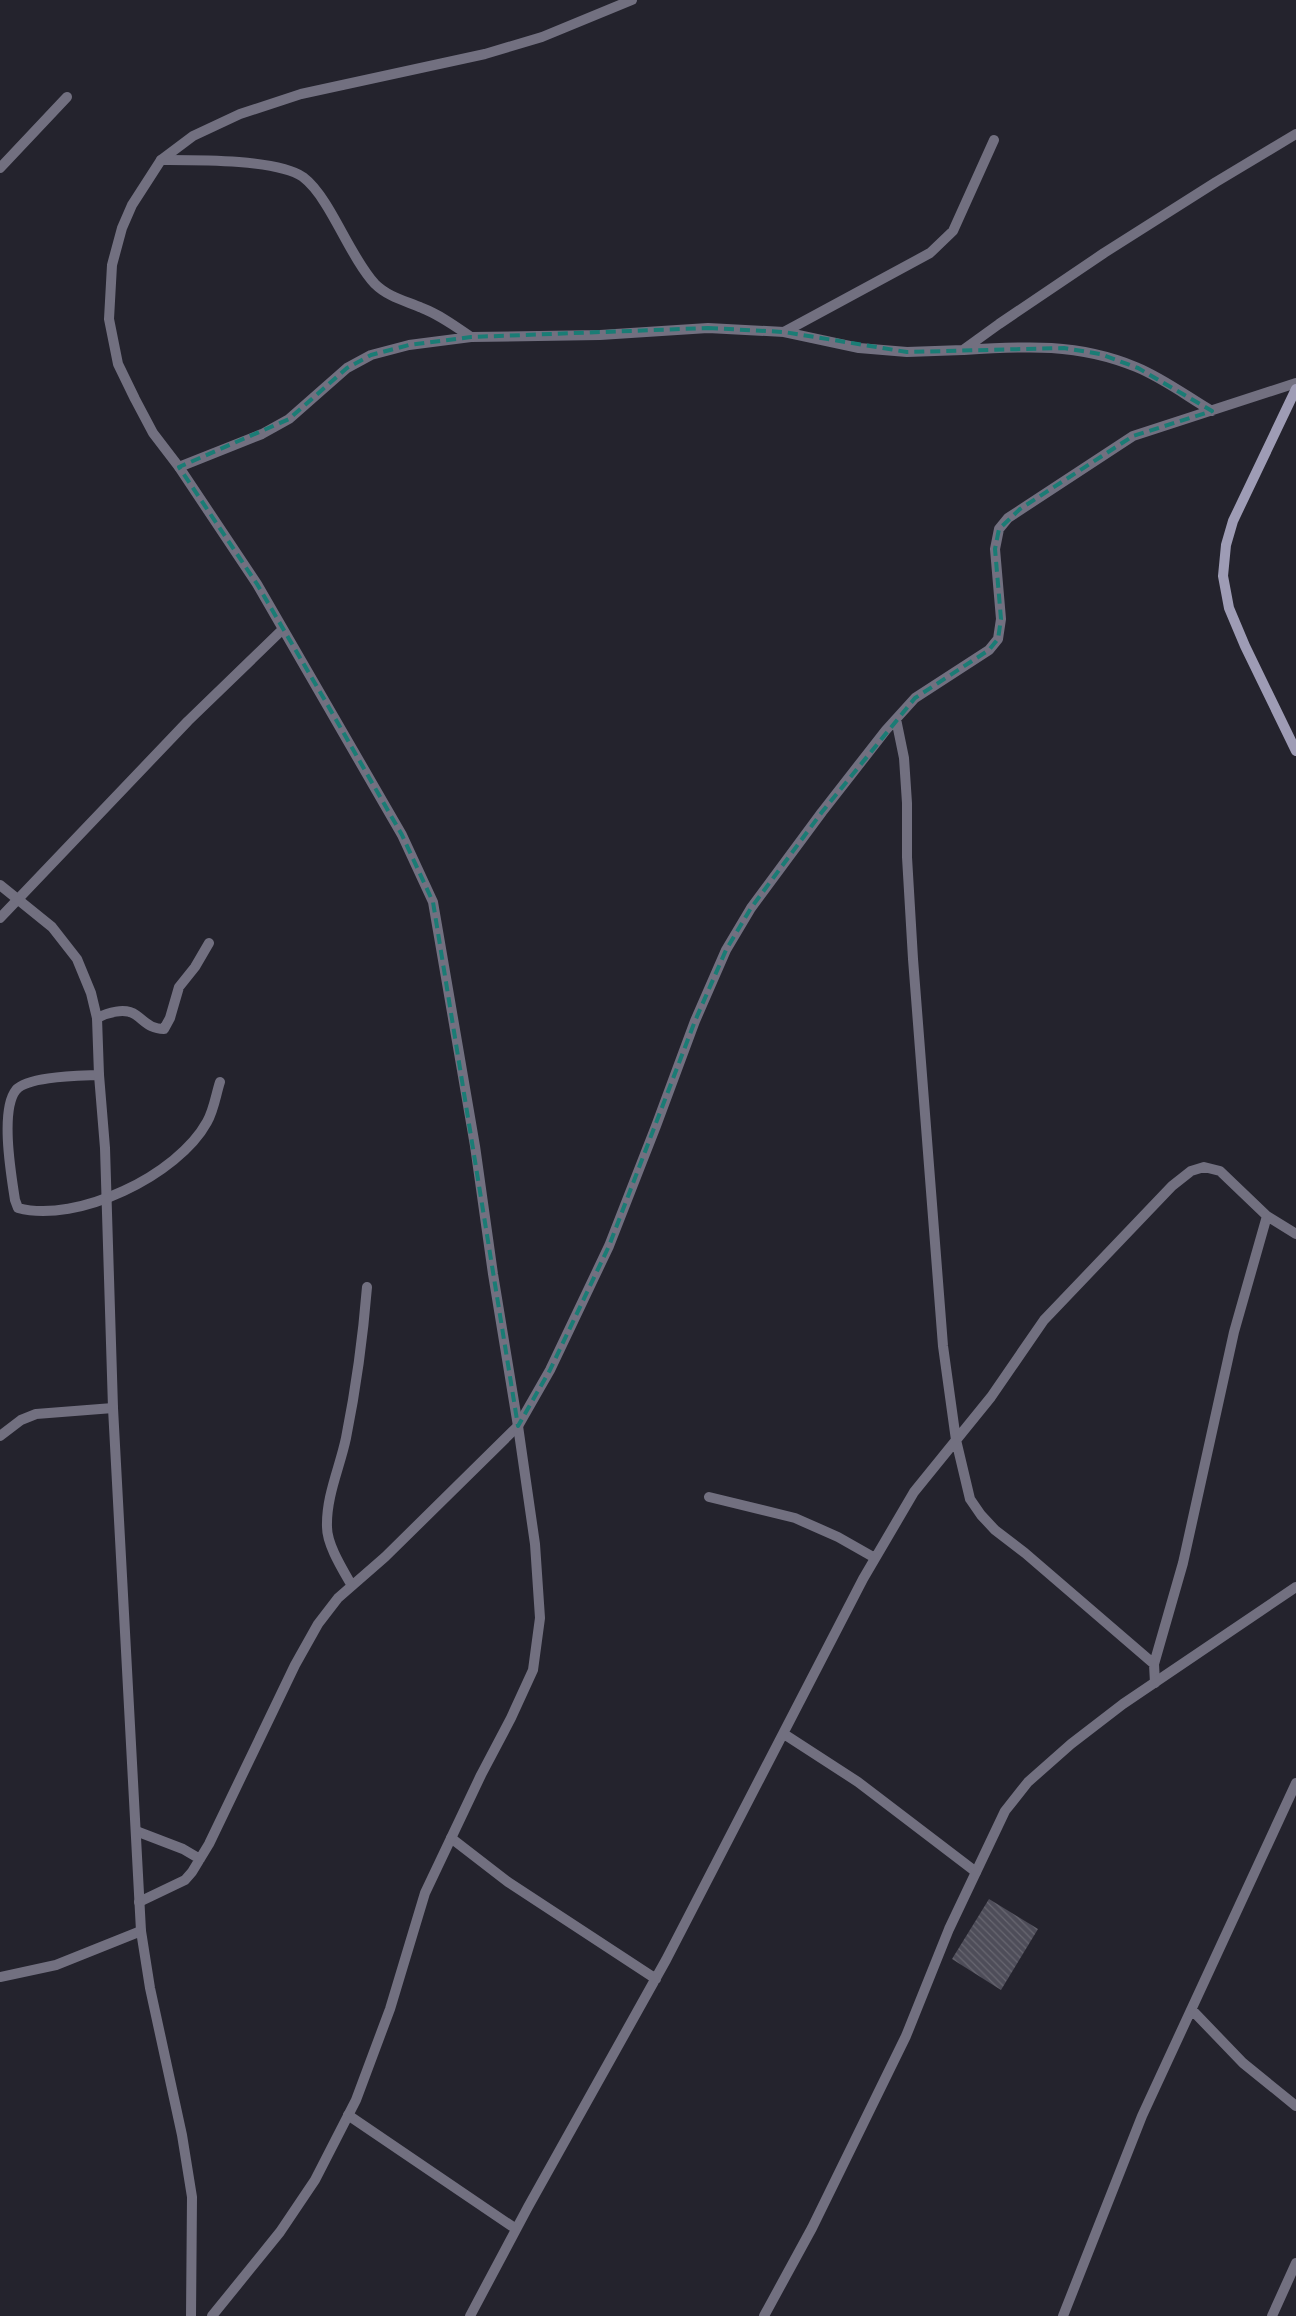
<svg xmlns="http://www.w3.org/2000/svg" width="1296" height="2316" font-family="'Playfair Display',serif">
<defs>
<pattern id="building-back-hatch" width="6" height="6" patternUnits="userSpaceOnUse" patternTransform="scale(1.25)"><rect width="6" height="6" fill="#4e4d59"/><path d="M-1 5l2 2M0 0l6 6M5-1l2 2" fill="none" stroke="#686771"/></pattern>
</defs>
<rect width="100%" height="100%" fill="#24232d"/>
<path fill="url(#building-back-hatch)" d="M989 1899 1038 1929 1001 1990 952 1959Z"/>
<g fill="none" stroke-linecap="round" stroke-linejoin="round">
<path stroke="#727080" stroke-width="10" d="M161 160C195 160 277 159 303 177 311 183 320 195 325 203 340 226 357 265 375 284 388 297 406 301 422 308 440 315 455 326 471 337
M0 168 67 97
M784 332 930 253 953 231 994 140
M964 350C1026 346 1078 343 1136 367 1163 378 1188 397 1212 411
M179 467 262 434 289 419 347 368 371 355 409 345 471 337 600 335 708 328 784 332 859 348 907 352 963 350 999 324 1104 253 1216 182 1296 134
M896 719 904 758 907 803V857L913 959 943 1346 956 1440 970 1499 981 1515 995 1530 1025 1553 1154 1664
M0 918 188 721 282 630
M97 1018C107 1013 125 1007 136 1015 146 1022 150 1029 164 1029L170 1018 179 987 195 967 209 943
M99 1075C80 1076 28 1076 16 1090 0 1110 11 1174 15 1200L18 1208C77 1224 178 1175 207 1122 214 1110 216 1094 220 1082
M0 1436 21 1420 36 1414 113 1408
M709 1497 795 1518 838 1537 875 1558
M352 1586C343 1570 327 1545 327 1527 326 1496 340 1467 346 1438 356 1388 363 1337 367 1287
M1155 1683 1154 1664 1183 1563 1234 1332 1267 1216
M784 1734 858 1782 976 1872
M136 1831 183 1849 200 1859
M451 1838 508 1882 656 1979
M139 1902 185 1880 192 1872 209 1844 295 1665 318 1624 338 1598 385 1557 518 1426 550 1370 609 1246 656 1126 695 1021 726 950 751 908 822 812 886 730 915 698 989 650 998 639 1001 619 995 549 999 529 1008 518 1133 436 1296 383
M0 1977 56 1965 141 1931
M1192 2010 1243 2063 1296 2106
M348 2115 516 2229
M470 2316 528 2207 666 1960 863 1579 914 1492 991 1397 1044 1320 1172 1186 1191 1171 1204 1167 1220 1171 1267 1216 1296 1234
M1063 2316 1142 2116 1296 1783
M1272 2316 1296 2263"/>
<path stroke="#727080" stroke-width="10" d="M0 885 52 927 77 959 91 993 97 1018 99 1075 105 1148 113 1408 141 1931 150 1988 182 2135 192 2197 191 2316
M212 2316 280 2232 315 2180 356 2100 390 2009 425 1893 481 1775 511 1718 533 1670 540 1618 535 1544 518 1426 493 1274 475 1146 433 902 402 835 257 584 179 467 153 433 135 399 118 364 109 319 112 265 122 228 132 205 161 160 193 136 240 114 301 94 485 54 542 37 632 0
M764 2316 812 2228 906 2036 949 1929 1005 1811 1028 1782 1071 1744 1123 1704 1296 1587"/>
<path stroke="#9e9cb5" stroke-width="10" d="M1296 389 1233 521 1226 545 1223 576 1229 608 1245 646 1296 751"/>
</g>
<path fill="none" stroke="#1a7c75" stroke-width="4" stroke-dasharray="10 6" stroke-linejoin="round" d="M708 328 784 332 907 352 1064 348 1100 354 1138 368 1212 411 1133 436 1020 509 999 529 995 549 1001 619 998 639 989 650 915 698 822 812 751 908 726 950 695 1021 609 1246 550 1370 518 1426 433 902 402 835 323 697 257 584 179 467 289 419 347 368 371 355 409 345 471 337Z"/>
</svg>
